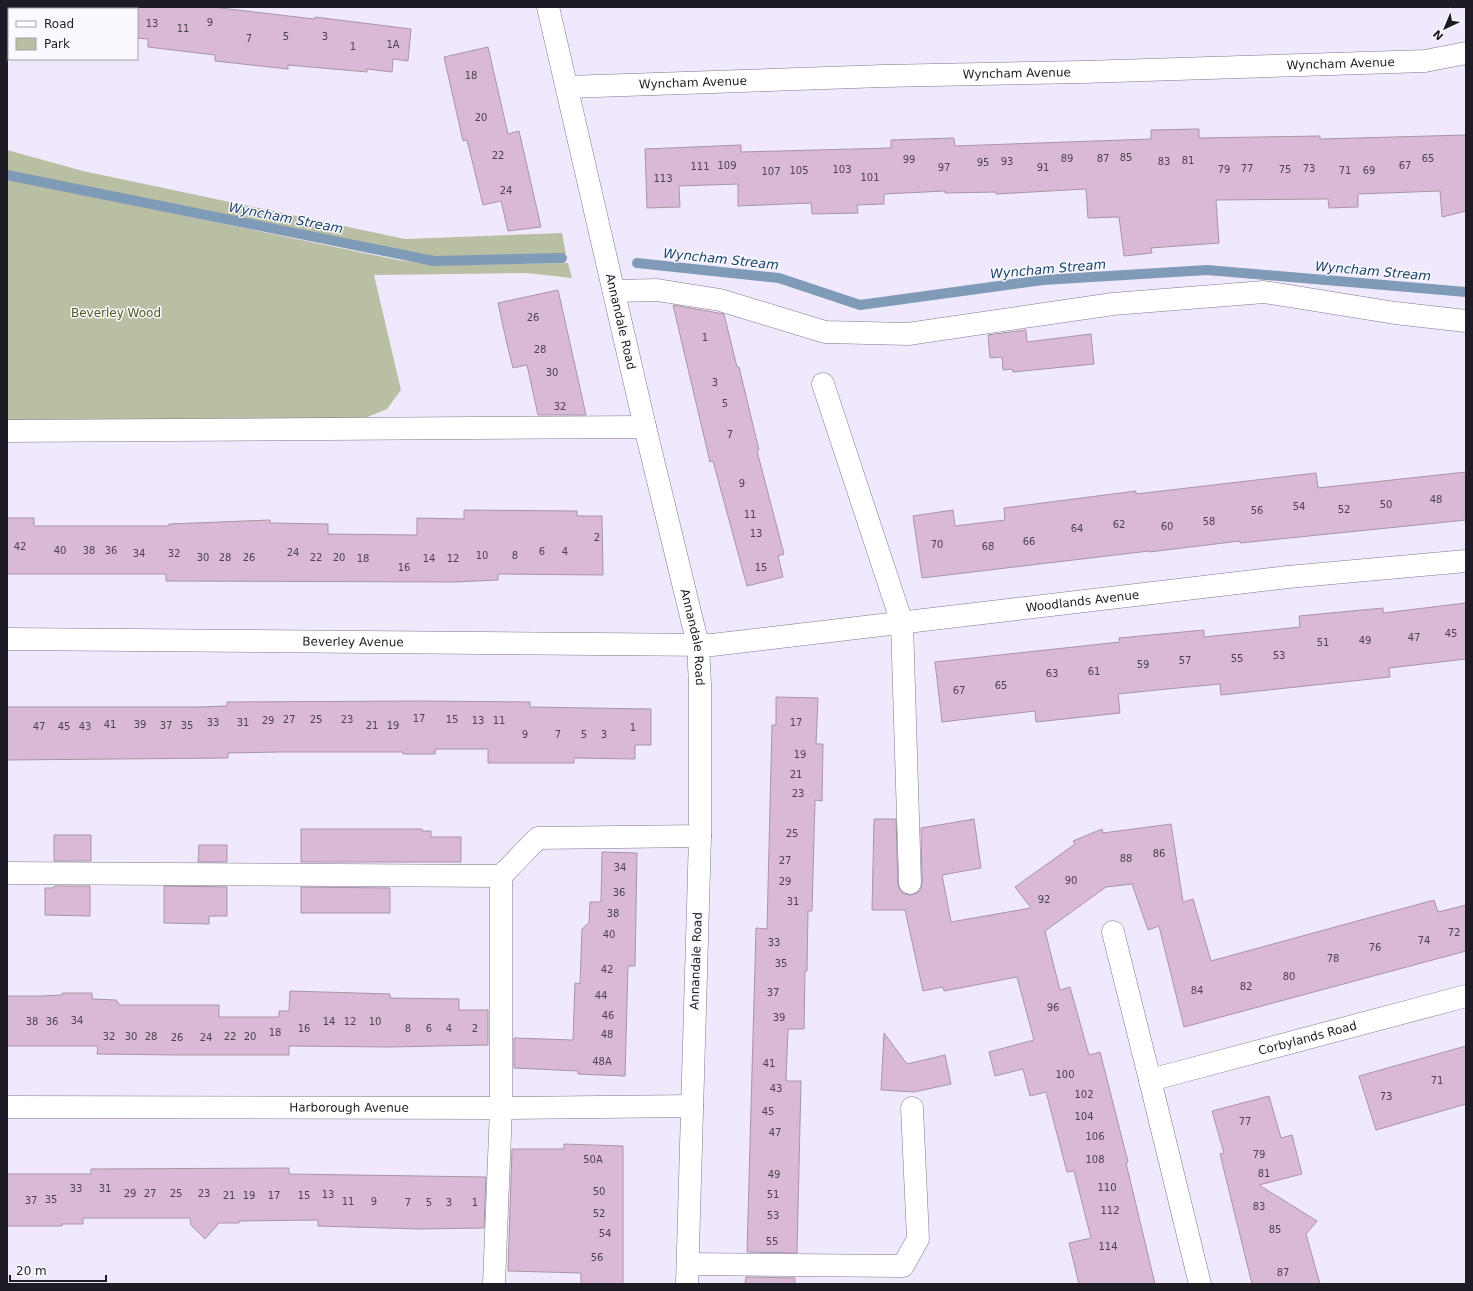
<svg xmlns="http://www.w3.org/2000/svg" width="1473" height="1291" font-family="'DejaVu Sans',sans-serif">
<rect width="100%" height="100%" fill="#f0e9fe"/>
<path fill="#b8bfa2" d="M7 150 83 171 405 239 562 233 566 254 436 257 405 255 7 173Z
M7 179 398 260 436 265 568 263 572 278 526 273 374 275 401 390 387 409 355 422H7Z"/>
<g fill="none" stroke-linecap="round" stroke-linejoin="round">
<path stroke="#809bb8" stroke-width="10" d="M7 175 434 261 562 258
M637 263 779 278 860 305 1043 280 1207 270 1466 292"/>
</g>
<path fill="#d9b9d5" stroke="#a994a6" d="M137 7H212L314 19 315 17 411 29 408 61 393 59 392 72 367 69V72L288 65V69L215 61V55L148 47V39L137 38Z
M488 47 508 134 519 131 541 227 508 231 501 201 483 205 467 140 463 141 444 57Z
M1199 129V138L1320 136V139L1466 135V211L1442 217 1440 191 1358 194V207L1329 208 1328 199 1216 200 1219 243 1151 248 1152 253 1124 256 1119 217 1088 218 1086 189 996 194V192L945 193V191L884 194V204L857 205 858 213 812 214 811 203 738 206V184L679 186 680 207 647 208 645 149 741 145V152L891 148V140L954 138 955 146 1151 139V130Z
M558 290 578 379 586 415H538L527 365 513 368 507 344 498 303Z
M673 305 724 314 737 367H739L759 450 757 451 784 554 778 556 783 577 747 586 713 461 710 462Z
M1026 330 1027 342 1091 334 1094 364 1013 372 1012 369 1003 370 1002 357 990 358 988 335Z
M1466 472V520L1240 543V541L1149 552V551L922 578 913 516 953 510 955 526 1005 520 1004 508 1136 491V494L1316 473 1318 488Z
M464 510 577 511V516H602L603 575 498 574V580L455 582 166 581V574H7V518H34V526H169V524L270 520V523L328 524V534L417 535V518L464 519Z
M1466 603V659L1389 668 1390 677 1221 695 1220 684 1167 689 1118 694 1120 713 1036 722 1035 711 942 722 935 662 1120 642 1119 638 1204 630V637L1300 627 1299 616 1383 608V613Z
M776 697 818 698 816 744H823L822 801 815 800 812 911H808L807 971H805L804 1029H788L786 1081H801L797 1253 747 1252 756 928 767 929 772 725H776Z
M420 701 530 702V707L651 709V745H635V759L574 758V763H488V749H436L435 754H403V752H279L228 753V758L7 760V707H198L227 706V702Z
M874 819H896L898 884 900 890 904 894 910 895 917 893 921 889 922 883 921 828 974 819 981 868 942 875 951 922 1031 908 1015 887 1075 844 1073 841 1102 829 1103 833 1171 824 1183 902 1193 899 1211 961 1434 900 1438 912 1466 905V951L1184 1027 1159 926 1148 930 1132 884 1106 887 1045 931 1060 990 1070 987 1089 1055 1100 1052 1128 1162 1126 1163 1155 1284H1079L1069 1243 1091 1238 1074 1171 1067 1172 1046 1092 1030 1096 1023 1069 995 1076 989 1052 1034 1040 1017 977 944 991 943 987 923 991 905 910H872Z
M301 829H422V831H431V837H461V862H301Z
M54 835H91V861H54Z
M199 845H227V862H198Z
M602 852 637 853 635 966H628L625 1076 578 1074V1071L514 1068V1038L573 1040 575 983 580 984 582 929 589 923 590 902H601Z
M54 886H90V916L45 915V888H53Z
M164 886 227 887V916H209V924L164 923Z
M301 887 390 888V913H301Z
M290 991 390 994V998L459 999V1010H488V1045L390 1047 289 1046V1055H179L97 1054 98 1046H7V996H42L62 995V993H92V999L116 1000 120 1005H219V1017H279V1011H289Z
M884 1033 907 1064 945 1055 951 1084 914 1092 881 1090Z
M1466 1046V1104L1376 1130 1359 1076Z
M1269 1096 1281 1138 1292 1135 1302 1174 1259 1185 1317 1221 1306 1234 1320 1284H1252L1220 1154 1224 1153 1212 1111Z
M564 1144 623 1146V1284H581V1273L508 1271 512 1149H564Z
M289 1168V1174L486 1177 484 1228 419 1229 318 1226V1220L239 1221V1223H219L205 1239 191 1225 190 1218H83V1224H62V1226H7V1174H91V1169Z
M746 1277 795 1278V1284H745Z"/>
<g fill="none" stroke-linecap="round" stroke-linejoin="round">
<g stroke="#7e778d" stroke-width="23">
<g id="minor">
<path id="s1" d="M548 7 645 427 698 645 700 685V836L687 1284"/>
<path id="s2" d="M567 87 883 76 1083 72 1425 61 1466 53"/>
<path d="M614 291 657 290 720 300 825 332 908 334 1113 304 1264 292 1395 313 1466 321"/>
<path d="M823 384 902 623 910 883"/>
<path d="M7 431 645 427"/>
<path id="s3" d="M7 639 712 645 1288 577 1466 561"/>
<path d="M7 873 501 876 538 838 700 836"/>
<path d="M1113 932 1150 1080"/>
<path id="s4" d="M7 1107 501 1108 692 1106"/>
<path d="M688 1264 903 1266 918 1239 912 1108"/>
<path d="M494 1284 501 1108V876"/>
<path id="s5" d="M1200 1284 1150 1080 1466 996"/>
</g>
</g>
<use href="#minor" stroke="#fff" stroke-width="22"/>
</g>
<g text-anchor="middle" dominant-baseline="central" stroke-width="3" stroke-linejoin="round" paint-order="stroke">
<g font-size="10" fill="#4d4250">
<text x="210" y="22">9</text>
<text x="152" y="23">13</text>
<text x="183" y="28">11</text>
<text x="286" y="36">5</text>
<text x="325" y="36">3</text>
<text x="249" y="38">7</text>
<text x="393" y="44">1A</text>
<text x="353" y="46">1</text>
<text x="471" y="75">18</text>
<text x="481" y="117">20</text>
<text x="498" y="155">22</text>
<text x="1126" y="157">85</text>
<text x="1067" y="158">89</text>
<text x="1103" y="158">87</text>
<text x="1428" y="158">65</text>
<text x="909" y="159">99</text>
<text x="1188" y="160">81</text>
<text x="1007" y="161">93</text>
<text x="1164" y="161">83</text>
<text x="983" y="162">95</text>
<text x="727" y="165">109</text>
<text x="1405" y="165">67</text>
<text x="700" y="166">111</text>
<text x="944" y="167">97</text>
<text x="1043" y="167">91</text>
<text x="1247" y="168">77</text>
<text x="1309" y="168">73</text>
<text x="842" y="169">103</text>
<text x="1224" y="169">79</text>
<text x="1285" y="169">75</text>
<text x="799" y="170">105</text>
<text x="1345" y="170">71</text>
<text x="1369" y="170">69</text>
<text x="771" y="171">107</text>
<text x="870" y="177">101</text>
<text x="663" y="178">113</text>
<text x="506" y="190">24</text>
<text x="533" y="317">26</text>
<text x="705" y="337">1</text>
<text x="540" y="349">28</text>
<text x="552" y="372">30</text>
<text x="715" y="382">3</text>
<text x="725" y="403">5</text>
<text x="560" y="406">32</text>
<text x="730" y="434">7</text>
<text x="742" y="483">9</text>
<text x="1436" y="499">48</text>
<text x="1386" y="504">50</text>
<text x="1299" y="506">54</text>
<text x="1344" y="509">52</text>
<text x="1257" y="510">56</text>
<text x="750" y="514">11</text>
<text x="1209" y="521">58</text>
<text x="1119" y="524">62</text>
<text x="1167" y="526">60</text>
<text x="1077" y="528">64</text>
<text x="756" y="533">13</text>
<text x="597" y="537">2</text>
<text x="1029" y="541">66</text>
<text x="937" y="544">70</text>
<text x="20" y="546">42</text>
<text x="988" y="546">68</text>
<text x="60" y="550">40</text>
<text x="89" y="550">38</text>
<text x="111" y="550">36</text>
<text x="542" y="551">6</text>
<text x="565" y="551">4</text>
<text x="293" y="552">24</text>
<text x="139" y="553">34</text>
<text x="174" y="553">32</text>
<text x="482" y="555">10</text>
<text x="515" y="555">8</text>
<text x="203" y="557">30</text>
<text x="225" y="557">28</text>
<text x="249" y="557">26</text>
<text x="316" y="557">22</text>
<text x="339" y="557">20</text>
<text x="363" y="558">18</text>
<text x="429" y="558">14</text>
<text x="453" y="558">12</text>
<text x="404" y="567">16</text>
<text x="761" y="567">15</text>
<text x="1451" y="633">45</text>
<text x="1414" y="637">47</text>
<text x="1365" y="640">49</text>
<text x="1323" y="642">51</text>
<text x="1279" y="655">53</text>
<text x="1237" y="658">55</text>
<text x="1185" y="660">57</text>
<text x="1143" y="664">59</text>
<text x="1094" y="671">61</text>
<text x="1052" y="673">63</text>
<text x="1001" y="685">65</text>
<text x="959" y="690">67</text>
<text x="419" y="718">17</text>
<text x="289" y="719">27</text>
<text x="316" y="719">25</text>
<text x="347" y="719">23</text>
<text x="452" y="719">15</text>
<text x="268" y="720">29</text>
<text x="478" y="720">13</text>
<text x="499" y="720">11</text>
<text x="213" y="722">33</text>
<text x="243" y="722">31</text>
<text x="796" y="722">17</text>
<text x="110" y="724">41</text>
<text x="140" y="724">39</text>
<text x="166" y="725">37</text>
<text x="187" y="725">35</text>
<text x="372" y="725">21</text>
<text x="393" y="725">19</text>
<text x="39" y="726">47</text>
<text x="64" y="726">45</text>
<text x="85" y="726">43</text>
<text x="633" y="727">1</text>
<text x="525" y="734">9</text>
<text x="558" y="734">7</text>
<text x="584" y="734">5</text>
<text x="604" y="734">3</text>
<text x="800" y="754">19</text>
<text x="796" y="774">21</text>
<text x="798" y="793">23</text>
<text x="792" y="833">25</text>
<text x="1159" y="853">86</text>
<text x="1126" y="858">88</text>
<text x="785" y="860">27</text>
<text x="620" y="867">34</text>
<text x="1071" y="880">90</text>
<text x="785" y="881">29</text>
<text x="619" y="892">36</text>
<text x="1044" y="899">92</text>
<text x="793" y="901">31</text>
<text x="613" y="913">38</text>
<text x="1454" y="932">72</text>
<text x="609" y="934">40</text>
<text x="1424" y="940">74</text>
<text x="774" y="942">33</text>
<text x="1375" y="947">76</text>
<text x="1333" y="958">78</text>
<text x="781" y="963">35</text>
<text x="607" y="969">42</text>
<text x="1289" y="976">80</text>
<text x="1246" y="986">82</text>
<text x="1197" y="990">84</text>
<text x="773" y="992">37</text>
<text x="601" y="995">44</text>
<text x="1053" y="1007">96</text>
<text x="608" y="1015">46</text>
<text x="779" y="1017">39</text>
<text x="77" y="1020">34</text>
<text x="32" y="1021">38</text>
<text x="52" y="1021">36</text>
<text x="329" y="1021">14</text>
<text x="350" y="1021">12</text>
<text x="375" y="1021">10</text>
<text x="304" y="1028">16</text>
<text x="408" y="1028">8</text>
<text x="429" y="1028">6</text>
<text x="449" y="1028">4</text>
<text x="475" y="1028">2</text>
<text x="275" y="1032">18</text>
<text x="607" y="1034">48</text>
<text x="109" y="1036">32</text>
<text x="131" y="1036">30</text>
<text x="151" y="1036">28</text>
<text x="230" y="1036">22</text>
<text x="250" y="1036">20</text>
<text x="177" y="1037">26</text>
<text x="206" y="1037">24</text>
<text x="602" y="1061">48A</text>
<text x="769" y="1063">41</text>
<text x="1065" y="1074">100</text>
<text x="1437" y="1080">71</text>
<text x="776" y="1088">43</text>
<text x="1084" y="1094">102</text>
<text x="1386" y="1096">73</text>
<text x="768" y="1111">45</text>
<text x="1084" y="1116">104</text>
<text x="1245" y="1121">77</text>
<text x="775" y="1132">47</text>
<text x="1095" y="1136">106</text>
<text x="1259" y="1154">79</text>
<text x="593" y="1159">50A</text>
<text x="1095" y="1159">108</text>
<text x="1264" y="1173">81</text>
<text x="774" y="1174">49</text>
<text x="1107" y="1187">110</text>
<text x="76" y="1188">33</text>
<text x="105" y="1188">31</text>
<text x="599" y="1191">50</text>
<text x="130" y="1193">29</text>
<text x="150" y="1193">27</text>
<text x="176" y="1193">25</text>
<text x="204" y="1193">23</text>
<text x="328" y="1194">13</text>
<text x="773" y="1194">51</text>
<text x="229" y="1195">21</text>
<text x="249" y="1195">19</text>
<text x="274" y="1195">17</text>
<text x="304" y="1195">15</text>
<text x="51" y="1199">35</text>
<text x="31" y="1200">37</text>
<text x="348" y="1201">11</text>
<text x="374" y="1201">9</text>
<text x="408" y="1202">7</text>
<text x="429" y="1202">5</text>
<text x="449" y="1202">3</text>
<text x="475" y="1202">1</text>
<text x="1259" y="1206">83</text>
<text x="1110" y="1210">112</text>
<text x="599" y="1213">52</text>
<text x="773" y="1215">53</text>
<text x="1275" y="1229">85</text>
<text x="605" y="1233">54</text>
<text x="772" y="1241">55</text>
<text x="1108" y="1246">114</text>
<text x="597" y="1257">56</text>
<text x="1283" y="1272">87</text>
</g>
<g font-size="12" fill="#1e1b24" stroke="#fbf9ff">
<text stroke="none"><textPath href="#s2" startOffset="774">Wyncham Avenue</textPath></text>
<text stroke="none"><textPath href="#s2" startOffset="450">Wyncham Avenue</textPath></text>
<text stroke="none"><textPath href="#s2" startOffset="126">Wyncham Avenue</textPath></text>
<text stroke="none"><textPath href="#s1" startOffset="323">Annandale Road</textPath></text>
<text stroke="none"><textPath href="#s3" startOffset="1078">Woodlands Avenue</textPath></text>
<text stroke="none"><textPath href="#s1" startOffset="647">Annandale Road</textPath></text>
<text stroke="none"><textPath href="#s3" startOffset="346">Beverley Avenue</textPath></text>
<text transform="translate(696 961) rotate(-88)">Annandale Road</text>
<text stroke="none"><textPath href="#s5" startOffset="373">Corbylands Road</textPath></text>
<text stroke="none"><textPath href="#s4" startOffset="342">Harborough Avenue</textPath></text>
</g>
<g font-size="12" fill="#515b20" stroke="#fbf9ff">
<text x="116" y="313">Beverley Wood</text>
</g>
<g font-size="13" font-style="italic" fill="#18436b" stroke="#fbf9ff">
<text transform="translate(286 218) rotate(11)">Wyncham Stream</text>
<text transform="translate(721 259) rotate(6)">Wyncham Stream</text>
<text transform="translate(1048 269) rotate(-5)">Wyncham Stream</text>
<text transform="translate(1373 271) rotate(5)">Wyncham Stream</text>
</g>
</g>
<rect width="1473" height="1291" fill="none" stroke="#1e1b24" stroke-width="16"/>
<rect x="8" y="8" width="130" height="52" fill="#fbf9ff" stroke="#a3a0a7"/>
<rect x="16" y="21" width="20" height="6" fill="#ffffff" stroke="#a3a0a7"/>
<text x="44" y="28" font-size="12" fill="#1e1b24">Road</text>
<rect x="16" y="38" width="20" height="12" fill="#b8bfa2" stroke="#a3a0a7"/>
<text x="44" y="48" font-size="12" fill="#1e1b24">Park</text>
<g transform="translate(1445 28) rotate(224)" stroke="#fbf9ff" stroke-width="3" paint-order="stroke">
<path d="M0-3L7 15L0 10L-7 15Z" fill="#1e1b24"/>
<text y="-6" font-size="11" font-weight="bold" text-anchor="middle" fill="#1e1b24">N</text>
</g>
<path d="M10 1275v6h96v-6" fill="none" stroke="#1e1b24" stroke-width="2"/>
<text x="16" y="1275" font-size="12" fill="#1e1b24" stroke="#fbf9ff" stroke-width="3" paint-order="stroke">20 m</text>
</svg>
